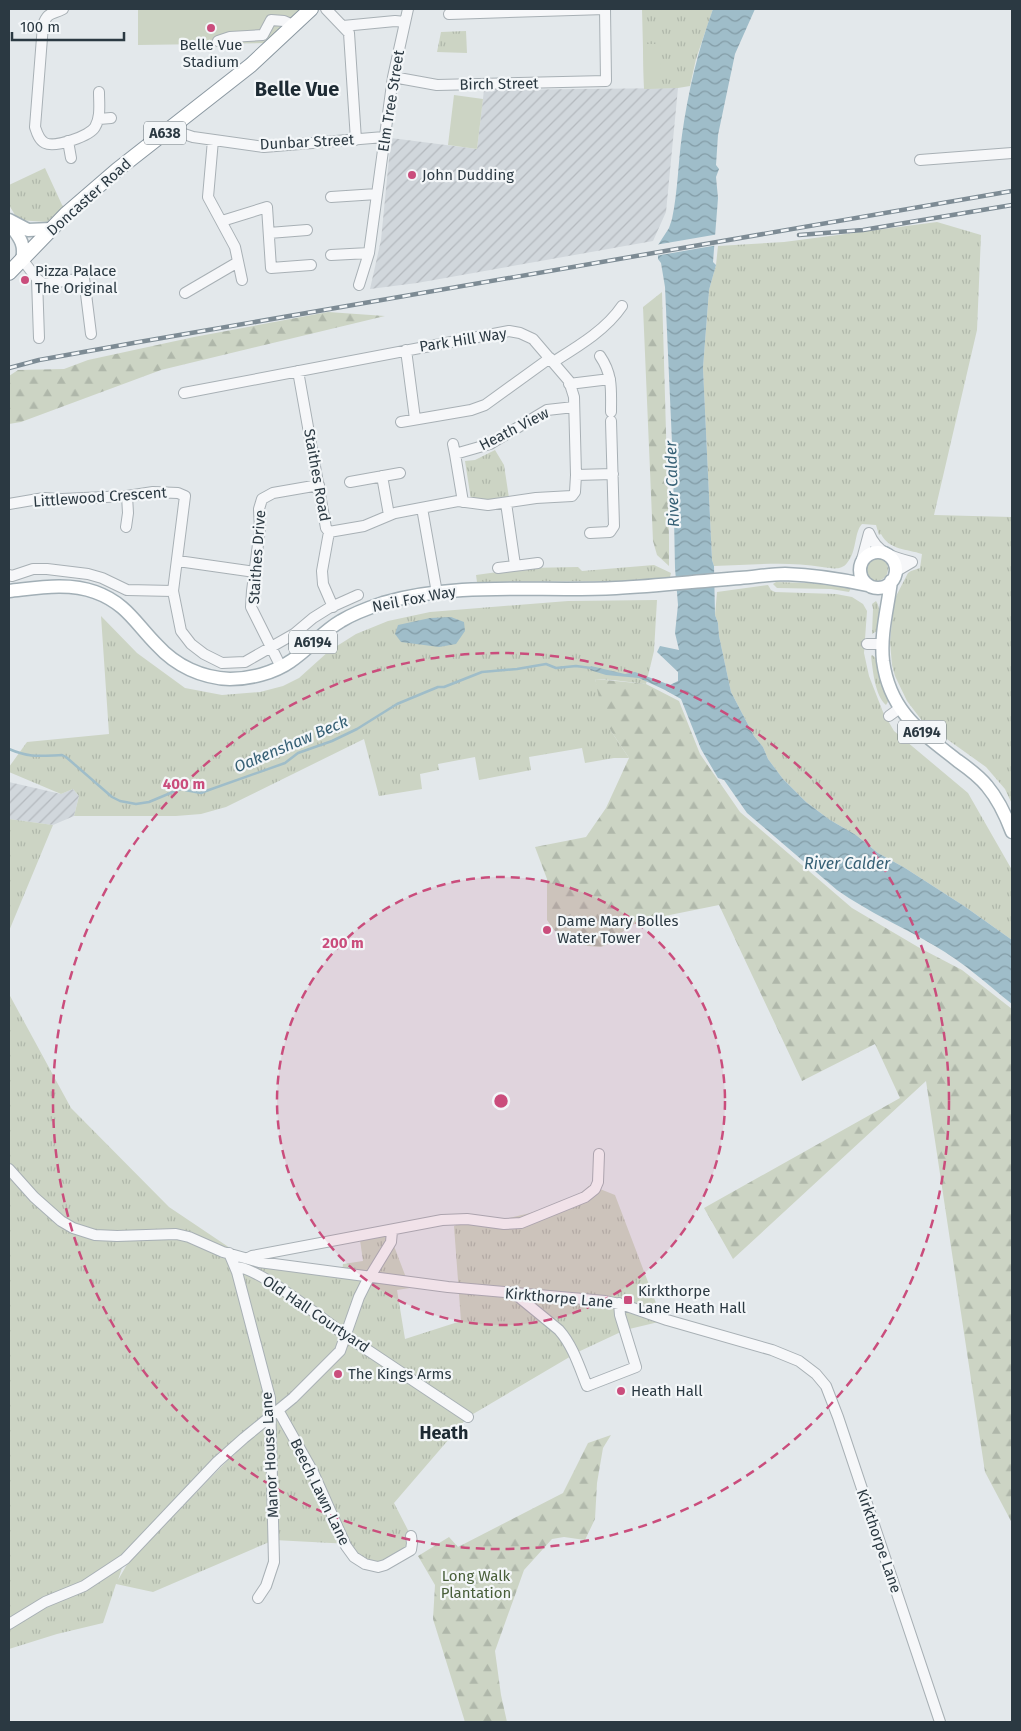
<svg xmlns="http://www.w3.org/2000/svg" width="1021" height="1731" font-family="'Fira Sans',sans-serif">
<defs>
<pattern id="industrial-furrows" width="10" height="10" patternUnits="userSpaceOnUse" patternTransform="scale(1.25)"><rect width="10" height="10" fill="#d1d7dc"/><path d="M-1 1l2-2M0 10L10 0M9 11l2-2" fill="none" stroke="#b4b9be"/></pattern>
<pattern id="grass-tufts" width="24" height="20" patternUnits="userSpaceOnUse" patternTransform="scale(1.25)"><rect width="24" height="20" fill="#ccd4c4"/><path d="M3 7l-1-3M5 7V3M7 7l1-3M15 17l-1-3M17 17v-4M19 17l1-3" fill="none" stroke="#afb7aa"/></pattern>
<pattern id="forest-firs" width="22" height="20" patternUnits="userSpaceOnUse" patternTransform="scale(1.25)"><rect width="22" height="20" fill="#ccd4c4"/><path d="M5 1l3.5 6h-7zM16 11l3.5 6h-7z" fill="#afb7aa"/></pattern>
<pattern id="water-waves" width="16" height="10" patternUnits="userSpaceOnUse" patternTransform="scale(1.25)"><rect width="16" height="10" fill="#9fbdc9"/><path d="M0 5q4-4 8 0t8 0" fill="none" stroke="#829ba5"/></pattern>
</defs>
<rect width="100%" height="100%" fill="#e3e8eb"/>
<path fill="url(#industrial-furrows)" d="M678 88 666 212 653 241 417 283 370 289 381 240 391 138 477 149 484 90Z
M9 782 61 794 73 789 79 796 74 816 53 825 9 819Z"/>
<path fill="url(#grass-tufts)" fill-rule="evenodd" d="M642 9H713L696 59 690 86 678 88 644 89Z
M466 31 467 53 437 52 441 32Z
M45 168 63 207 47 222 18 220 9 205V185Z
M937 222 981 235 977 330 934 515 1012 517V804L1005 789 986 767 923 722 907 701 895 676 892 665 890 642 894 600 908 573 911 571 920 568 922 554C907 549 889 550 881 534L879 535 876 525 862 524C854 532 857 552 847 563 841 571 831 568 822 567 787 561 750 565 714 566L712 560 703 368 709 290 716 265 718 246 784 242Z
M495 450 504 465 509 498 485 503 471 500 465 461 475 460Z
M864 569a12 12 0 1 1 24 0a12 12 0 1 1-24 0Z
M654 565 671 573 670 577 639 581 477 582 476 575 527 568 578 567 582 571Z
M776 582 838 584 851 588 849 592 831 589 777 588 773 584Z
M768 585 771 590 775 592 836 594 852 597 863 604 867 611 864 653 869 676 883 712 894 731 968 793 1012 870V940L964 906 905 868 878 853 856 835 830 820 806 802 783 779 768 759 763 747 754 736 731 692 719 636 718 623 715 615 717 592Z
M657 600 654 651 646 684 612 680 595 679 611 731 629 758H614L585 763 582 748 529 757 531 770 479 780 475 757 438 764 439 770 420 774 422 789 379 796 364 739 226 807 201 814 176 816H74L79 796 73 789 61 794 9 772V767L27 742 109 734 101 616 137 653 185 688 222 695 260 692 283 686 299 678 329 651 356 634 388 621 430 612 568 601Z
M876 601C882 610 878 621 877 631L872 634 873 609 872 604Z
M872 655 876 658 882 687 889 700 886 705C875 695 873 672 871 656Z
M9 819 53 825 9 931Z
M9 994 71 1108 169 1207 230 1248 271 1409 276 1399 271 1393 241 1274V1260L342 1271 343 1264 363 1261 360 1240 389 1233 410 1288 397 1290 405 1339 461 1321 454 1226 475 1217 500 1220 543 1210 581 1193 590 1185 615 1195 656 1303 670 1307 667 1320 625 1330 578 1352 468 1417 394 1503 411 1536 412 1543 385 1565 365 1564 350 1544 274 1540 153 1592 116 1584 103 1623 57 1634 9 1649ZM266 1421 263 1428 225 1463 129 1561 118 1580 125 1559Z"/>
<path fill="url(#forest-firs)" d="M662 292 669 537V566L657 555 653 541 643 307Z
M328 312 385 316 161 370 21 422 9 424V376L18 370 64 369 88 360 194 337Z
M595 679 646 684 679 701 700 754 740 812 852 908 918 947 962 970 1012 1009V1523L985 1472 926 1081 733 1259 704 1208 900 1098 875 1044 802 1081 719 905 650 919 629 926 611 943 601 947 587 946 555 931 547 920V879L535 847 586 837 606 808 629 758 611 731 602 712Z
M611 1435 603 1448 597 1483 595 1519 585 1540 564 1537 552 1539 524 1570 495 1651 501 1695 507 1722H465L433 1619 435 1585 418 1556 449 1537 458 1547 563 1493 588 1443Z"/>
<path fill="#ccd4c4" d="M138 9H302L268 43 138 45Z
M643 44H660L661 88 644 89Z
M454 95 483 99 477 149 448 145Z"/>
<path fill="url(#water-waves)" d="M713 9H755L735 54 718 135 716 165 719 169 716 177 718 198 713 262 716 265 709 290 703 368 712 560 714 566 715 615 718 623 719 636 731 692 754 736 763 747 768 759 783 779 806 802 830 820 856 835 878 853 905 868 964 906 1012 940V1004C987 984 963 962 935 946 903 927 868 912 837 890L747 813 724 780 718 778 701 749 681 699 665 690 639 678 606 675 590 670 591 666 625 674 635 672 670 685 678 681V672L657 652 660 646 679 650 675 633 678 605 675 568 673 465 665 287 661 263 658 259V245L669 228 672 219C678 191 678 163 682 135 688 92 698 50 713 9Z
M451 617 464 622 465 631 456 644 439 647 401 642 395 634 398 625 430 618Z"/>
<path fill="#e3e8eb" d="M719 234 718 245 655 256V245Z"/>
<g fill="none" stroke-linecap="round" stroke-linejoin="round">
<path stroke="#9fbdc9" stroke-width="2.5" d="M9 749C30 758 39 756 62 755L66 757 112 797 120 801 136 804 149 802 180 789 201 793 206 791 285 763 298 753 332 741 357 729 397 704 438 687H444L482 672 517 669 546 664 556 668 576 666 591 668"/>
<g stroke="#a8b0b5" stroke-width="12">
<path id="minor" d="M63 9C52 15 48 11 43 25L35 127C37 133 39 140 45 143 55 148 90 136 95 127 101 117 99 104 99 92
M326 9 349 33 356 140
M449 14 605 9
M343 26 395 21 405 22
M218 41 230 37 263 35 271 20 284 21 293 25
M393 77 437 85 606 81 605 9
M99 119 111 118
M173 127 178 132 193 137 264 147 384 137
M213 140 208 197 235 247 242 280
M68 141 71 158
M920 160 1012 153
M331 197 377 194
M222 221 267 207 271 268 311 265
M269 233 307 230
M331 255 369 253
M22 259 37 279 39 338
M37 279 44 284 84 278 91 334
M359 285 369 253 393 77 408 9
M185 293 238 262
M406 350 415 419
M600 356C613 375 611 390 611 412
M553 362C577 347 606 330 622 306
M298 371 326 528 329 532 322 571 323 584 333 607
M569 384 610 379
M184 393 509 331 520 333 533 339 569 381 574 397 576 475 575 492 572 496 536 498 488 505 458 501 395 513 364 526 329 532
M401 422 471 410 485 405 550 358
M453 444 455 454
M576 475 613 474
M382 476 389 515
M350 482 400 473
M463 502 455 454 490 444 547 410 574 407
M506 503 515 565
M9 504 44 498 62 499 127 496 153 492 178 493 185 496 173 591 181 631 191 644 204 654 222 663 245 662 294 634 313 618 329 608 358 595
M422 508 437 593
M126 527 128 513 127 496
M590 533 610 532 614 526 611 421
M178 561 255 572
M861 563 869 533C877 553 892 557 912 562L895 572
M498 568 538 563
M9 575 12 576 33 569H47L88 574 102 578 127 590 173 591
M867 644H882
M281 667 251 607 252 591 260 529 259 509 262 499 273 493 319 485
M889 716 900 708
M9 1169 34 1197 61 1221 73 1228 95 1235 117 1236 176 1234 189 1237 223 1252 259 1262 448 1287 605 1301 624 1305 667 1320 772 1350 799 1361 816 1374 826 1386 838 1417 940 1722
M229 1253 237 1272 270 1398 274 1562 266 1586 258 1598
M248 1258 252 1256 442 1220 467 1219 504 1224 521 1223 585 1197 595 1189 598 1182 599 1154
M236 1267C259 1267 326 1322 348 1337 388 1364 428 1390 468 1417
M514 1293 559 1330C573 1346 579 1366 587 1386L636 1367 620 1315 619 1303
M278 1410 313 1472 346 1546 354 1557 365 1564 378 1567 385 1565 411 1550 412 1543 411 1536
M9 1624 45 1602 84 1586 125 1559 217 1462 244 1438 293 1398 340 1351 359 1297 366 1283 391 1242 392 1231"/>
</g>
<g stroke="#a2afb6" stroke-width="15">
<path id="major" d="M9 220 28 230 51 229
M9 223C18 236 26 243 22 259
M860 570a18 18 0 1 1 36 0a18 18 0 1 1-36 0Z
M891 581C888 607 880 634 883 661 890 712 920 731 958 761 968 768 979 776 987 786 998 799 1006 816 1012 832
M9 591C37 588 68 582 95 592 126 603 136 624 157 645 176 666 202 678 230 679 250 679 274 673 291 661 309 649 322 632 341 621 354 613 368 608 383 603 459 581 538 592 616 588 657 586 698 581 740 578 755 577 770 574 785 574 813 575 840 579 867 585"/>
</g>
<g stroke="#8b98a1" stroke-width="16">
<path id="highway" d="M9 273 66 214 117 170 251 65 311 9"/>
</g>
<use href="#minor" stroke="#f6f7f9" stroke-width="10"/>
<use href="#major" stroke="#fff" stroke-width="12"/>
<use href="#highway" stroke="#fff" stroke-width="14"/>
<g stroke="#7d8b94" stroke-width="4.5">
<path id="rail" d="M799 235 863 230 1012 205
M9 368 39 360 139 342 1012 191"/>
</g>
<use href="#rail" stroke="#f3f6f8" stroke-width="2.5" stroke-dasharray="8" stroke-linecap="butt"/>
</g>
<circle cx="501" cy="1101" r="224" fill="#ca4d7c" fill-opacity=".12"/>
<g fill="none" stroke="#ca4d7c" stroke-width="2.5" stroke-dasharray="9 6">
<circle cx="501" cy="1101" r="224"/>
<circle cx="501" cy="1101" r="448"/>
</g>
<g fill="#ca4d7c" stroke="#f3f6f8" stroke-width="2">
<circle cx="211" cy="28" r="5"/>
<circle cx="412" cy="175" r="5"/>
<circle cx="25" cy="280" r="5"/>
<circle cx="547" cy="930" r="5"/>
<rect x="623" y="1295" width="10" height="10" rx="2.5"/>
<circle cx="338" cy="1374" r="5"/>
<circle cx="621" cy="1391" r="5"/>
</g>
<g text-anchor="middle" dominant-baseline="central" stroke-width="4.5" stroke-linejoin="round" paint-order="stroke">
<g fill="#f3f6f8" stroke="#677279" stroke-width="1">
<rect x="144" y="121.5" width="42" height="23" rx="4"/>
<rect x="289" y="630.5" width="48" height="23" rx="4"/>
<rect x="898" y="720.5" width="48" height="23" rx="4"/>
</g>
<g font-size="14" font-weight="bold" fill="#2b3942">
<text x="165" y="133">A638</text>
<text x="313" y="642">A6194</text>
<text x="922" y="732">A6194</text>
</g>
<g font-size="15" fill="#2b3942" stroke="#f3f6f8" text-anchor="start">
<text x="211" y="45" text-anchor="middle">Belle Vue<tspan x="211" dy="17">Stadium</tspan></text>
<text x="422" y="175">John Dudding</text>
<text x="35" y="271">Pizza Palace<tspan x="35" dy="17">The Original</tspan></text>
<text x="557" y="921">Dame Mary Bolles<tspan x="557" dy="17">Water Tower</tspan></text>
<text x="638" y="1291">Kirkthorpe<tspan x="638" dy="17">Lane Heath Hall</tspan></text>
<text x="348" y="1374">The Kings Arms</text>
<text x="631" y="1391">Heath Hall</text>
</g>
<g font-size="15" fill="#2b3942" stroke="#f3f6f8">
<text transform="translate(499 84) rotate(-1)">Birch Street</text>
<text transform="translate(391 101) rotate(-81)">Elm Tree Street</text>
<text transform="translate(307 142) rotate(-3)">Dunbar Street</text>
<text transform="translate(89 197) rotate(-42)">Doncaster Road</text>
<text transform="translate(463 340) rotate(-9)">Park Hill Way</text>
<text transform="translate(514 429) rotate(-27)">Heath View</text>
<text transform="translate(317 475) rotate(80)">Staithes Road</text>
<text transform="translate(100 497) rotate(-4)">Littlewood Crescent</text>
<text transform="translate(257 557) rotate(-86)">Staithes Drive</text>
<text transform="translate(414 599) rotate(-11)">Neil Fox Way</text>
<text transform="translate(559 1298) rotate(5)">Kirkthorpe Lane</text>
<text transform="translate(316 1314) rotate(34)">Old Hall Courtyard</text>
<text transform="translate(270 1455) rotate(-93)">Manor House Lane</text>
<text transform="translate(320 1492) rotate(64)">Beech Lawn Lane</text>
<text transform="translate(879 1541) rotate(71)">Kirkthorpe Lane</text>
</g>
<g font-size="15" fill="#485e39" stroke="#f3f6f8">
<text x="476" y="1576">Long Walk<tspan x="476" dy="17">Plantation</tspan></text>
</g>
<g font-size="16" font-style="italic" fill="#366075" stroke="#f3f6f8">
<text transform="translate(672 484) rotate(-92)">River Calder</text>
<text transform="translate(291 744) rotate(-23)">Oakenshaw Beck</text>
<text x="847" y="863">River Calder</text>
</g>
<g font-size="18" font-weight="bold" fill="#1d2a33" stroke="#f3f6f8">
<text x="444" y="1433">Heath</text>
</g>
<g font-size="20" font-weight="bold" fill="#1d2a33" stroke="#f3f6f8">
<text x="297" y="89">Belle Vue</text>
</g>
</g>
<circle cx="501" cy="1101" r="8" fill="#ca4d7c" stroke="#f3f6f8" stroke-width="2.5"/>
<g font-size="15" text-anchor="middle" font-weight="bold" fill="#ca4d7c" stroke="#f3f6f8" stroke-width="4.5" stroke-linejoin="round" paint-order="stroke">
<text x="184" y="789">400 m</text>
<text x="343" y="948">200 m</text>
</g>
<rect width="1021" height="1731" fill="none" stroke="#2b3942" stroke-width="20"/>
<path d="M12 32v8h112v-8" fill="none" stroke="#2b3942" stroke-width="2.5"/>
<text x="20" y="32" font-size="15" fill="#2b3942" stroke="#f3f6f8" stroke-width="4" paint-order="stroke">100 m</text>
</svg>
